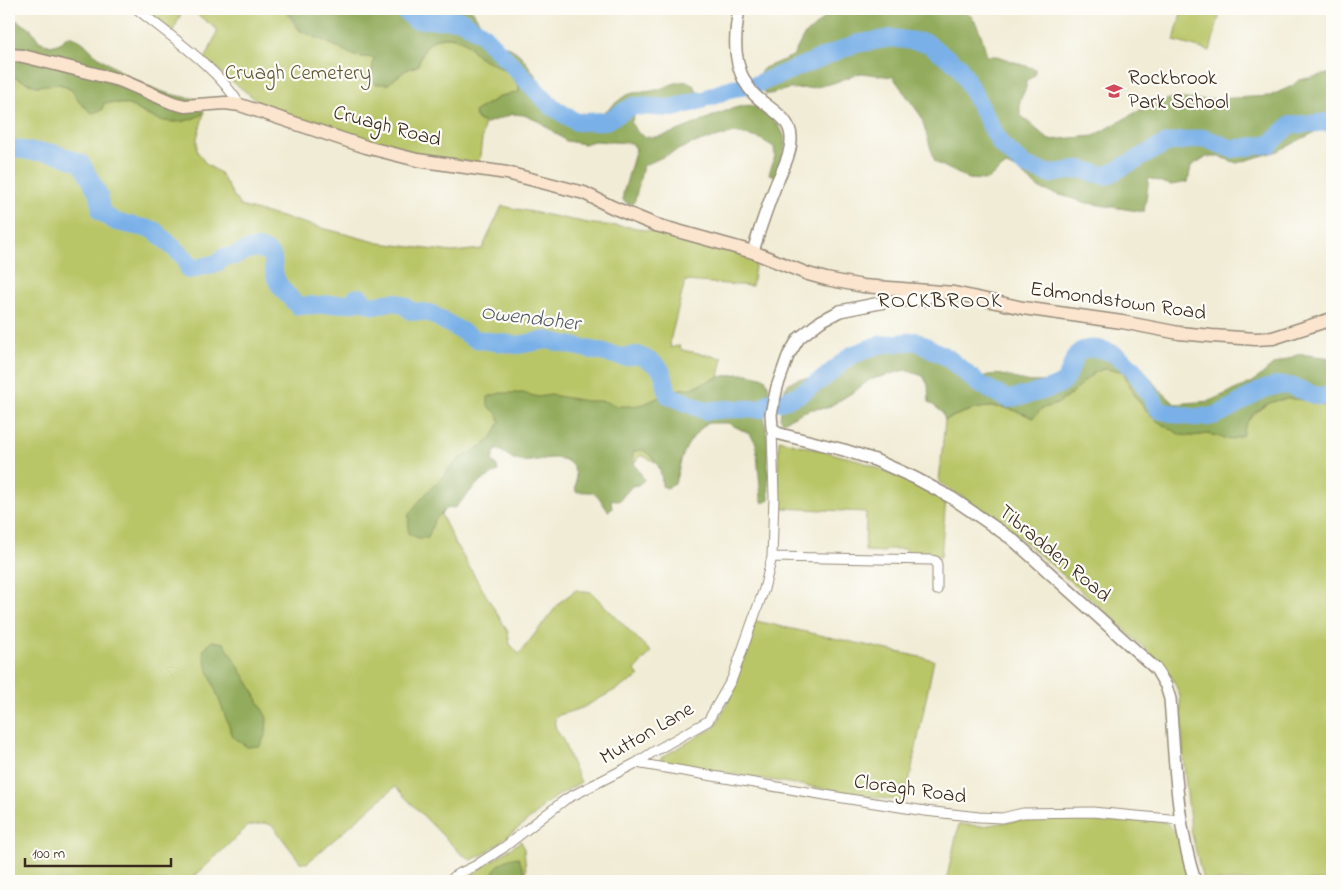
<svg xmlns="http://www.w3.org/2000/svg" width="1341" height="890" font-family="'Indie Flower',sans-serif">
<rect width="100%" height="100%" fill="#fdfcf7"/>
<filter id="ink" filterUnits="userSpaceOnUse"><feTurbulence type="fractalNoise" baseFrequency=".02" numOctaves="2"/><feDisplacementMap in="SourceGraphic" scale="10" xChannelSelector="R" yChannelSelector="G"/><feConvolveMatrix kernelMatrix="1 2 1 2 8 2 1 2 1" color-interpolation-filters="sRGB"/></filter>
<filter id="wash" filterUnits="userSpaceOnUse"><feTurbulence type="fractalNoise" baseFrequency=".0096" numOctaves="4" result="noise"/><feDisplacementMap in="SourceGraphic" scale="20" xChannelSelector="R" yChannelSelector="G"/><feGaussianBlur stdDeviation="1.12" result="paint"/><feColorMatrix in="noise" values="0 0 0 0 0 0 0 0 0 0 0 0 0 0 0 0 0 1.4 0 .05"/><feComposite in="paint" operator="in"/></filter>
<g filter="url(#wash)">
<rect width="100%" height="100%" fill="#f1ecd5"/>
<path fill="#b9c667" stroke="#7a7842" d="M143 9H183L173 32Z
M190 9H284L299 30 309 32 355 56 374 58 371 78 388 84 406 70 418 66C424 41 440 30 464 42 470 45 473 52 478 56 487 62 497 65 506 71 511 75 515 81 519 86V92L501 96 474 112 476 117 484 123 479 163 416 154 362 140 283 114 260 103 205 60 218 30Z
M1182 9H1221L1210 51 1174 41Z
M9 75 36 86 59 84 72 90 79 102C96 103 117 100 132 106 138 109 143 114 149 116 169 124 186 124 204 113L197 138V151L206 164 220 173 240 206 379 243 452 252 482 249 502 206 593 224 632 227 676 237 744 255 756 261 752 286 685 281 670 341 671 348 679 345 682 350 723 358 719 377 691 388 674 390 669 469 641 455 605 496 568 445 507 439 486 461 433 498 455 543 508 632 510 644 519 654 560 602 576 590 591 592 651 652 635 670 639 677 582 708 559 715 555 719C553 730 562 735 565 745 569 758 575 770 581 782L546 803 535 815 500 842 484 854 471 860 460 853 395 787 307 863 300 862 273 826 266 823 248 826 195 876 199 881H9Z
M1103 369 1123 371 1136 398 1154 419 1181 435 1191 436 1209 434 1231 440C1252 417 1266 393 1302 399 1312 401 1322 406 1332 407V881H1203L1191 830 1184 767 1180 696 1174 681 1164 666 1092 600 1003 523 939 482 945 420C979 405 999 401 1033 418L1043 408 1057 404 1074 392 1083 382 1094 373Z
M779 440 858 460 909 481 946 498 941 557H908L906 549H889L884 552 865 551 866 512 781 508 778 472Z
M756 621 934 660 905 802 659 762 662 757 715 727 728 701Z
M1080 818 1151 820 1164 822 1169 825 1174 830 1179 840 1189 881H946L959 824 983 826 1026 819Z
M521 841 524 849 527 881H472V875Z"/>
<path fill="#92ab5c" stroke="#666a3d" d="M286 9H470L473 11C478 19 483 29 490 36 500 44 514 48 522 57 539 78 552 109 581 114 585 114 589 116 593 116 605 115 615 102 625 96 636 91 641 93 651 91 668 89 692 68 698 96 685 108 663 106 647 109 643 110 639 113 635 114L631 123C634 127 637 133 641 135 664 149 735 95 759 107 763 109 767 114 770 117 794 139 784 148 777 176L769 174 775 156 774 147 759 138 734 133 691 144 643 166 635 200 632 204 627 203 623 200V194L636 149 632 143 594 141 584 144 566 141 540 122 524 115 513 114 487 123 479 121 474 112 501 96 519 92V86C515 81 511 75 506 71 497 65 487 62 478 56 473 52 470 45 464 42 440 29 424 41 418 65L406 70 388 84H375L371 78 374 58 355 56 331 44 301 31Z
M834 9H963C979 20 982 38 987 56H997L1035 69V75L1026 81V88L1020 100V115L1049 140 1094 136 1140 110 1172 98 1197 100 1270 96 1292 86 1299 80 1332 73V127L1323 128 1278 151 1237 163 1221 157H1206L1191 166 1188 182 1171 185 1149 178 1144 212 1087 203 1040 189 1016 169 1006 165 987 180 969 179 935 162 921 116 893 77 861 73 830 84 811 88 788 89 770 94H766L754 79 764 68 793 56 803 37Z
M9 16 31 29 39 41 51 46 60 43 68 36C86 40 85 47 99 57 133 81 159 96 201 99L204 113C186 124 167 125 148 115 143 113 137 108 131 106 122 103 114 103 104 103L102 110 92 113 79 102 72 90 60 84 36 86 9 75Z
M902 338H919L934 341 948 351 958 360 961 367 979 378C1000 370 1005 377 1026 381 1038 383 1050 381 1062 379L1068 371 1070 357 1077 348 1091 345 1118 349 1137 361 1156 386 1175 404 1209 401 1253 382 1273 365 1299 354 1332 358V407C1322 406 1312 401 1302 400 1277 395 1247 408 1243 435L1231 440 1209 434 1191 436 1181 435 1170 429 1154 419 1136 398 1123 371 1103 369 1094 373 1083 382 1074 392 1057 404 1043 408 1033 418C999 401 979 405 945 420L942 412 929 402 928 385 923 376 905 370 869 380 855 391 827 408 812 409 803 412 783 422 780 418 784 391 789 383 798 379 814 378 826 372 839 370 872 345 887 339Z
M737 374H749L765 378 769 387 764 414 767 435 769 500 763 503 761 498 756 443 750 434 728 423H707C684 443 682 456 675 484L667 488 662 486C662 469 657 459 643 450L634 451C629 462 640 470 644 480L638 485 632 486 619 501 611 499 612 509 608 511C595 493 600 491 576 492 574 485 578 477 574 469 564 448 536 464 520 461 511 460 506 452 496 449L492 460 497 466 498 471 478 483 456 507 446 509 434 521 428 538H418L408 533 409 514 421 499 457 461 486 443 493 436 500 421 497 413 488 406V397L500 393H523L538 397 551 395 586 401H603L618 406H632L644 404 674 390 691 388 719 377Z
M212 641 224 643 251 687 267 718 266 734 260 746 247 747 233 737 208 670 203 651Z
M518 857 528 881H489C493 867 503 859 518 857Z"/>
<g fill="none" stroke-linecap="round" stroke-linejoin="round">
<path stroke="#79b0e8" stroke-width="18" d="M402 9 415 20H461L482 34 551 106 576 122 606 121 633 106 673 108 701 100
M710 97 733 88 755 85 855 44 892 38 927 43 959 66 1001 145 1025 166 1050 174 1080 169 1106 176 1167 143 1204 138 1232 149 1270 144 1290 125 1332 122
M9 147 27 151 54 153 81 163 99 195 101 212 116 222 154 230 186 259 189 270 217 263 224 257 235 256 247 250 259 248 268 252 273 258C273 284 281 288 298 306L353 303 355 298 360 297 366 303 376 306 385 303 395 302 405 306 411 311 430 313 475 339 517 345 547 340 623 357 638 355C664 367 662 368 668 395L706 411 726 409H760L773 400 781 402 798 395 824 378 850 356 878 345 916 341 948 358 979 384 1008 399C1021 396 1054 390 1063 382 1071 375 1071 362 1077 354 1082 348 1091 348 1099 349 1131 355 1143 384 1159 410 1175 414 1199 421 1216 415 1236 408 1258 386 1282 385 1302 385 1311 401 1332 395"/>
</g>
</g>
<g filter="url(#ink)">
<g fill="none" stroke-linecap="round" stroke-linejoin="round">
<g stroke="#968b7a" stroke-width="11">
<path id="minor" d="M137 9C171 37 217 67 240 105
M772 557 932 560 936 561 937 565V590
M636 763 831 796 925 811 979 817 1002 818 1023 813 1092 812 1181 820
M450 881 456 875 475 866 503 848 566 799 636 763 653 752 708 721 732 679 764 589 772 557 774 497 772 428"/>
</g>
<g stroke="#968b7a" stroke-width="14">
<path id="tertiary" d="M739 9C734 38 732 68 752 92 764 107 790 115 791 137 792 153 781 172 775 187 767 208 759 230 753 252
M931 291 929 296 924 300 890 301 840 311 821 321 799 338 788 356 777 387 771 414 772 428 777 433 784 435 844 450 875 460 915 478 952 498 1012 539 1156 669 1166 686 1170 699C1175 760 1176 823 1195 881"/>
</g>
<g stroke="#968b7a" stroke-width="15">
<path id="secondary" d="M9 55 23 56 107 77 122 81 173 103 185 106 225 103 240 105 366 147 417 160 507 173 584 193 612 207 656 225 753 252 808 274 826 279 863 286 954 293 1023 308 1122 322 1179 333 1212 336 1256 339 1273 338 1332 319"/>
</g>
<use href="#minor" stroke="#fff" stroke-width="9"/>
<use href="#tertiary" stroke="#fff" stroke-width="11"/>
<use href="#secondary" stroke="#fbe5cf" stroke-width="12"/>
</g>
</g>
<defs>
<g id="school-bare" transform="scale(1.35)"><path d="M0-5L7-2L0 1L-7-2ZM-4 1L0 2.5L4 1V4Q0 6-4 4Z" fill="#d1495b" stroke="#fdfcf7" stroke-width="2.5" paint-order="stroke"/></g>
</defs>
<g fill-rule="evenodd">
<use href="#school-bare" x="1114" y="91"/>
</g>
<g text-anchor="middle" dominant-baseline="central" stroke-width="4.5" stroke-linejoin="round" paint-order="stroke">
<g font-size="21" fill="#615934" stroke="#fdfcf7">
<text x="298" y="74">Cruagh Cemetery</text>
</g>
<g font-size="21" fill="#3b2a1e" stroke="#fdfcf7" text-anchor="start">
<text x="1128" y="79">Rockbrook<tspan x="1128" dy="24">Park School</tspan></text>
</g>
<g font-size="21" fill="#3b2a1e" stroke="#fdfcf7">
<text transform="translate(387 127) rotate(15)">Cruagh Road</text>
<text transform="translate(1118 302) rotate(8)">Edmondstown Road</text>
<text transform="translate(1054 554) rotate(40)">Tibradden Road</text>
<text transform="translate(647 734) rotate(-30)">Mutton Lane</text>
<text transform="translate(910 790) rotate(8)">Cloragh Road</text>
</g>
<g font-size="22" letter-spacing="1" fill="#3b2a1e" stroke="#fdfcf7">
<text x="940" y="302">ROCKBROOK</text>
</g>
<g font-size="22" font-style="italic" fill="#515965" stroke="#fdfcf7">
<text transform="translate(530 319) rotate(7)">Owendoher</text>
</g>
</g>
<rect width="1341" height="890" fill="none" stroke="#fdfcf7" stroke-width="30"/>
<path d="M25 858v8h146v-8" fill="none" stroke="#3b2a1e" stroke-width="2.5"/>
<text x="32" y="858" font-size="15" fill="#3b2a1e" stroke="#fdfcf7" stroke-width="4" paint-order="stroke">100 m</text>
</svg>
